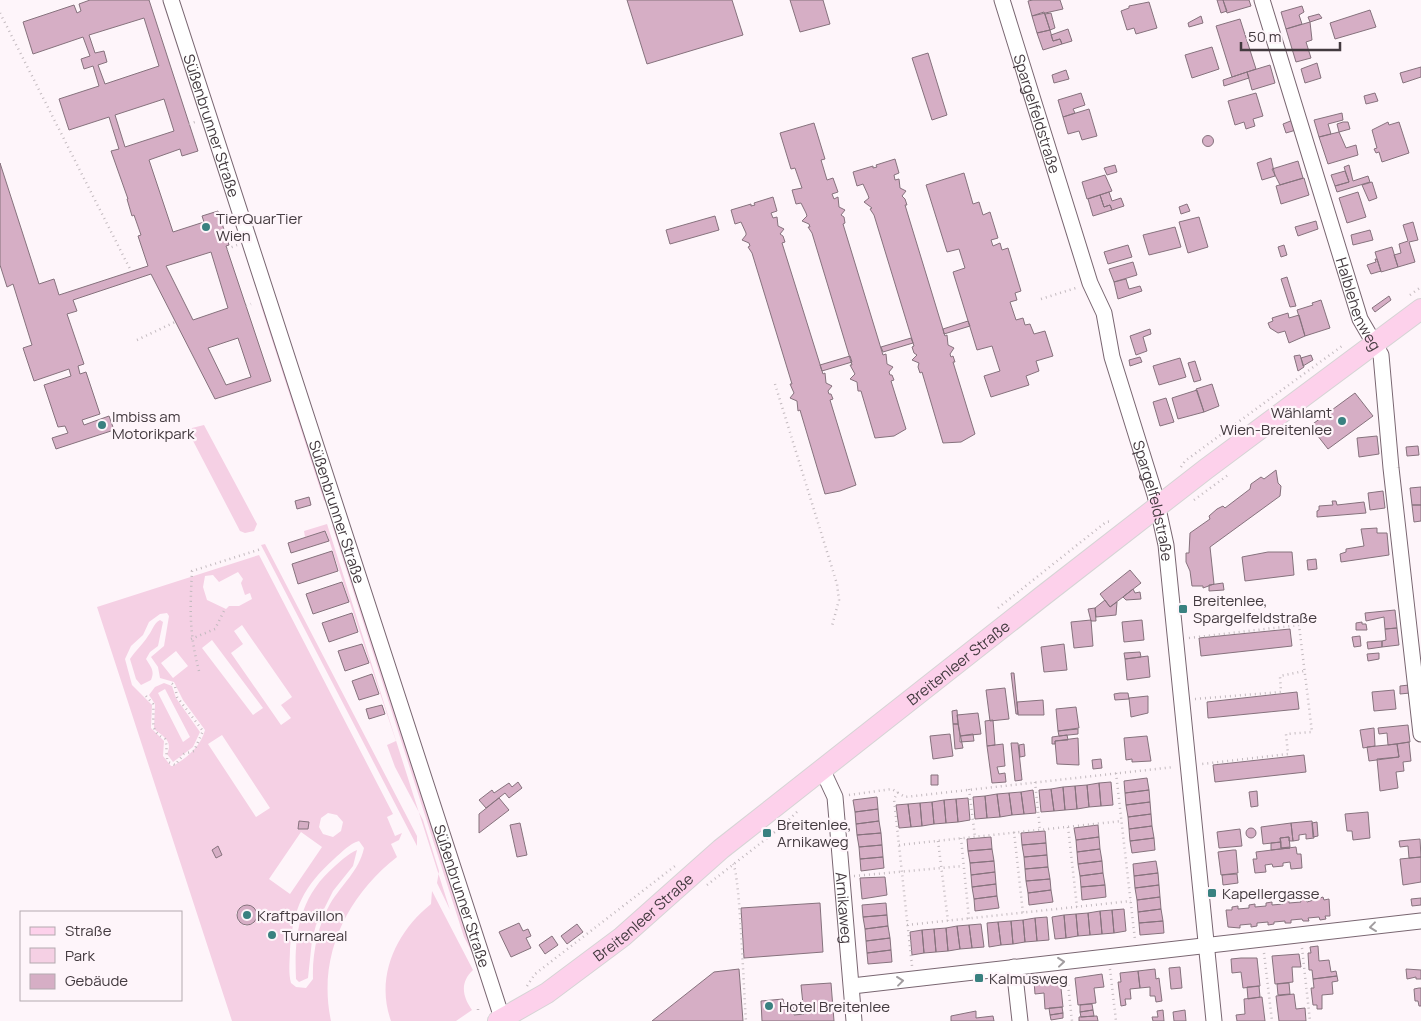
<svg xmlns="http://www.w3.org/2000/svg" width="1421" height="1021" font-family="Manrope,sans-serif">
<rect width="100%" height="100%" fill="#fef5fa"/>
<path fill="#f5d0e4" fill-rule="evenodd" d="M266 301 328 500 324 501 260 303Z
M204 425 257 524 254 531 245 533 240 531 190 435 192 428Z
M327 524 450 910 437 883 439 871 423 820 395 767 387 745 396 741 326 531 305 537 304 531Z
M332 525 335 527 484 975 464 937Z
M265 544 417 836V846L261 545Z
M259 555 393 814 387 817 395 836 402 833 399 840 391 844 397 857C347 896 317 956 331 1021H232L97 607ZM238 572 243 579 241 583 245 595 250 593 252 599 239 606H229L226 609 207 600 203 587 205 576 213 575 219 582ZM167 613 169 616 164 646 151 657 158 667 160 678 174 682 183 700 205 730C201 746 188 757 173 766H171L163 756 164 741 151 728 152 705 132 685 125 659 131 646 143 635 149 622 160 614ZM242 625 292 697 281 705 291 718 281 725 231 653 243 644 234 631ZM212 640 263 708 253 715 202 648ZM176 651 188 666 173 678 161 663ZM222 735 270 808 256 817 208 744ZM328 813 337 815 343 822 341 831 333 837 323 834 319 827 321 818ZM301 832 322 847 290 894 269 879ZM359 841 364 848C359 871 342 884 330 904 318 925 312 954 313 979L306 988 296 987 291 983C288 972 290 960 290 949 293 908 304 886 334 859 342 852 349 844 359 841ZM249 905 256 909 257 917 253 924 245 926 238 921 236 913 241 906Z
M160 620 163 622 158 646 150 652 146 659C151 667 155 671 151 680L141 685 136 679 130 659C136 650 143 644 148 636 153 630 153 624 160 620Z
M164 683 172 686 176 698 200 732 193 747 173 762 167 754C173 741 164 737 154 729L155 704 149 695 155 687ZM165 689 190 737 183 742 158 693Z
M357 850 353 866 333 891 316 925 312 940 308 978 299 982 296 979C294 934 299 897 335 866 342 860 348 854 357 850Z
M432 891 473 970C460 982 462 996 472 1010L456 1021H391C375 977 396 932 431 904Z"/>
<path fill="#d6aec5" stroke="#86727d" fill-rule="evenodd" d="M90 0H149L198 151 182 156 180 149 149 160 173 232 204 222 202 216 218 211 229 245 226 246 271 381 215 399 151 274 73 300 77 311 67 314 84 364 78 366 80 374 86 372 100 414 82 420 84 425 109 416 114 430 56 449 52 438 68 433 65 426 58 427 44 385 71 376 69 369 34 381 23 348 32 345 13 284 7 287 0 265V163L39 284 54 279 59 295 148 266 138 236 141 235 134 215 132 216 127 199H128L111 151 119 149 109 117 69 130 59 99 99 86 93 66 84 69 81 59 90 56 83 37 33 54 23 22 74 5 77 13 81 11 79 4ZM144 18 159 66 105 84 98 65 107 62 104 51 95 53 89 35ZM164 99 174 131 125 147 115 115ZM211 252 228 308 193 320 166 266ZM238 338 251 377 226 385 208 348Z
M627 0H732L743 35 647 64Z
M790 0H823L830 24 800 32Z
M1033 0H1060L1063 9 1032 16 1028 1Z
M1217 0H1223L1227 11 1221 13Z
M1223 0H1249L1251 6 1227 13Z
M1149 2 1157 28 1136 34 1134 28 1127 30 1121 11 1129 8V6Z
M1302 6 1304 12 1299 15 1302 24 1286 29 1281 12Z
M1370 10 1376 27 1335 39 1330 23Z
M1044 12 1050 30 1037 33 1032 16Z
M1051 13 1055 28 1050 30 1045 14Z
M1319 14 1322 18 1310 22 1308 17Z
M1201 16 1203 23 1189 27 1188 23Z
M1240 19 1256 69 1232 77 1216 26Z
M1310 22 1312 40 1306 42 1311 58 1296 62 1286 29Z
M1068 29 1072 41 1062 44 1060 39 1053 41 1051 35Z
M1050 30 1053 41 1060 39 1062 44 1043 50 1037 33Z
M1212 47 1219 69 1192 78 1185 55Z
M928 53 947 115 932 120 912 58Z
M1317 63 1321 78 1305 83 1301 69Z
M1270 65 1275 83 1252 90 1247 72Z
M1421 67V77L1403 83 1400 73Z
M1066 70 1069 79 1054 83 1052 75Z
M1247 72 1249 78 1224 86 1223 80Z
M1081 93 1085 105 1073 109 1075 113 1063 117 1058 100Z
M1256 93 1263 116 1253 119 1255 126 1246 129 1244 122 1235 125 1228 101Z
M1375 93 1378 101 1366 104 1364 96Z
M1089 109 1097 136 1082 140 1079 131 1068 134 1063 117Z
M1342 113 1343 120 1328 124 1331 134 1319 137 1314 120Z
M1293 120 1296 130 1286 133 1283 124Z
M1343 122H1348L1350 129 1339 132 1337 124Z
M1388 122 1389 125 1399 122 1409 153 1382 162 1379 152 1376 153 1374 149 1377 148 1372 130Z
M814 123 825 159 821 160 827 180 833 178 838 192 832 194 834 199 838 197 839 207 845 210 841 215 844 217 845 223 843 224 883 355 886 354 887 364 893 367 889 372 890 375H892L894 380 891 381 906 429 894 436 875 438 861 391H858L857 382 850 379 855 374 850 365H852L812 233 808 227H810L809 224 802 221 807 216 806 213 801 203 796 204 792 190 802 188 795 168 791 169 780 133Z
M1339 132 1346 148 1356 145 1358 155 1328 164 1319 137Z
M1202.5 141a5.5 5.5 0 1 1 11 0a5.5 5.5 0 1 1-11 0Z
M1271 158 1275 176 1262 180 1257 163Z
M895 159 899 173 894 175 895 180 899 179 900 188 906 191 902 196 905 199 907 205H905L945 336 947 335 948 345 954 348 950 354 951 357 953 356 955 362H953L975 434 961 442 943 443 922 372 920 373 918 367 919 363 912 360 917 355 914 353 912 347 914 346 874 215 870 209 872 208 864 202 869 198 868 195 863 184 857 186 853 172 873 166V168L877 167 876 165Z
M1298 161 1303 178 1280 185 1272 169Z
M1115 165 1117 172 1107 175 1104 168Z
M1349 165 1353 181 1368 176 1370 182 1337 192 1335 186 1349 182 1344 167Z
M1345 171 1349 182 1335 186 1331 175Z
M964 173 973 204 979 202 983 215 990 212 998 238 991 240 993 246 1000 243 1002 250 1008 248 1021 291 1015 293 1017 300 1010 302 1016 320 1023 318 1025 325 1030 324 1034 334 1045 331 1053 356 1036 361 1039 371 1026 376 1029 385 991 397 984 376 1000 371 992 346 977 350 953 272 965 268 959 249 947 252 926 185Z
M1105 175 1112 191 1087 199 1082 182Z
M1304 178 1309 195 1281 204 1276 186Z
M1372 182 1377 198 1369 201 1362 185Z
M1109 192 1112 201 1121 198 1124 206 1112 210 1110 205 1104 207 1100 195Z
M1358 192 1366 217 1347 223 1339 198Z
M1100 195 1104 207 1110 205 1112 210 1093 216 1088 199Z
M773 197 777 211 771 213 773 218 777 217 778 226 784 229 780 234 783 236 785 242 782 243 823 374 825 373 826 383 832 386 828 391 829 394H831L833 399 830 400 856 485 840 491 825 494 800 410 798 411 797 401 790 398 794 393 790 384H792L752 253 748 247 750 246 749 243 742 240 746 235V233L741 222 735 224 731 210 751 204V206L755 205 754 203Z
M1187 204 1190 211 1181 214 1179 207Z
M715 216 719 230 670 244 666 230Z
M1199 217 1208 247 1188 253 1179 222Z
M1316 221 1318 229 1298 236 1295 227Z
M1413 222 1418 240 1409 242 1415 262 1398 267 1394 255 1401 253 1399 244 1408 241 1403 225Z
M1175 227 1181 247 1149 255 1143 235Z
M1370 230 1373 240 1353 245 1351 235Z
M1128 245 1132 257 1108 264 1104 252Z
M1284 245 1287 255 1281 257 1278 247Z
M1392 247 1398 267 1381 272 1375 252Z
M1375 259H1377L1381 271 1371 274 1367 265 1376 262Z
M1133 262 1137 275 1114 282 1109 269Z
M1287 277 1296 306 1290 307 1281 279Z
M1126 279 1129 289 1140 286 1142 291 1118 299 1114 282Z
M1389 296 1391 300 1375 312 1372 308Z
M1321 300 1330 328 1305 336 1297 310 1313 305 1312 303Z
M1288 313 1289 318 1299 315 1305 336 1289 343 1285 331 1278 333 1270 328 1268 323 1273 321 1272 318Z
M968 321 970 326 944 334 943 329Z
M1150 329 1151 334 1143 337 1147 351 1136 355 1130 336Z
M911 338 913 343 883 352 881 347Z
M1300 355 1304 367 1298 371 1294 356Z
M1311 355 1313 360 1303 366 1301 358Z
M850 356 852 362 822 371 820 365Z
M1140 357 1142 362 1130 366 1129 360Z
M1180 358 1186 377 1159 385 1153 366Z
M1195 361 1201 380 1194 382 1188 363Z
M1212 384 1219 406 1204 412 1196 389Z
M1197 390 1204 412 1178 419 1172 398Z
M1355 393 1373 416 1328 449 1310 426Z
M1166 398 1174 422 1160 426 1153 402Z
M1377 436 1379 454 1359 457 1357 438Z
M1418 446 1419 455 1407 456 1406 447Z
M1276 470 1278 483 1281 486 1280 496 1210 547 1214 584 1203 588V586H1192L1190 571 1186 562V553H1189L1190 533 1210 519 1209 516 1217 509 1223 506 1225 508 1250 489 1251 484 1261 477 1264 479Z
M1421 487V505H1412L1410 488Z
M1383 491 1385 508 1370 510 1368 493Z
M309 497 311 505 297 509 295 501Z
M1332 501H1336L1337 505 1364 502 1366 513 1317 517V511L1319 510V506L1333 505Z
M1412 505H1421V521L1414 522Z
M1377 528V533H1387L1389 555 1341 562 1340 554 1346 552V549L1364 546 1361 529Z
M325 531 329 541 291 553 288 543Z
M332 551 338 571 298 584 292 564Z
M1268 552H1292L1294 575 1245 581 1242 557Z
M1316 559 1317 569 1308 570 1307 560Z
M1130 570 1141 583 1110 607 1100 594Z
M342 582 349 602 313 614 306 594Z
M1223 583 1224 590 1209 591V585Z
M1133 589 1135 593 1140 592 1141 599 1126 600 1123 597Z
M1105 600 1110 607 1117 602 1116 615 1096 617 1095 608Z
M1095 608 1096 621H1091L1088 609Z
M1395 610 1397 628 1385 629 1384 617 1366 621 1365 613Z
M352 613 358 632 329 642 322 623Z
M1091 620 1093 646 1074 648 1071 622Z
M1142 620 1144 640 1124 642 1122 622Z
M1362 622V624H1366L1367 630H1356V623Z
M1397 628 1399 645 1382 647V641L1386 640 1385 629Z
M1290 629 1292 646 1201 656 1199 638Z
M1360 636 1361 646 1354 647 1352 637Z
M1382 641V647L1368 649 1367 642Z
M362 644 369 663 345 671 338 651Z
M1064 644 1067 670 1044 672 1041 647Z
M1140 652 1141 657 1125 659 1124 653Z
M1379 653V659L1368 661 1367 654Z
M1148 656 1150 677 1127 680 1125 659Z
M1011 673H1014L1018 714H1016Z
M372 674 379 694 359 700 352 681Z
M1409 685 1410 693 1400 694V686Z
M1005 688 1009 719 990 721 986 690Z
M1394 690 1396 709 1374 711 1372 692Z
M1297 692 1299 709 1208 718 1207 702Z
M1120 693H1128L1129 699 1115 700 1114 694Z
M1148 696V713L1131 717 1129 698Z
M1043 700 1044 715H1018L1017 702Z
M382 705 385 714 369 719 366 709Z
M1076 707 1079 728 1058 731 1056 709Z
M957 710 958 724H953L952 711Z
M978 713 981 734 960 736 957 715Z
M993 720 995 745 987 746 985 721Z
M953 724H958L963 748 955 749Z
M1408 725 1410 742 1388 745 1387 733 1379 734 1378 728Z
M1374 728 1375 746 1363 748 1360 730Z
M1078 729V734L1059 736 1058 731Z
M950 734 953 756 933 759 930 736Z
M973 734 974 741 960 742V736Z
M1067 735 1068 740 1055 741V744H1052V737Z
M1147 736 1151 761 1132 762V759L1126 760 1124 738Z
M1078 738 1079 765 1057 764 1055 741Z
M1409 742 1411 761 1403 762 1404 771 1396 772 1398 788 1380 791 1377 759 1399 757 1397 744Z
M1011 743H1018L1022 780 1015 781Z
M1003 744 1005 766 997 767 999 774 1005 773 1006 782 992 783 987 746Z
M1024 744 1025 756 1020 757 1019 745Z
M1397 744 1399 757 1369 761 1367 747Z
M1304 755 1306 772 1215 782 1213 765Z
M1101 759 1102 768 1093 769 1092 760Z
M931 775H938V785H931Z
M1147 778 1149 790 1125 793 1124 781Z
M518 782 522 788 509 798 505 793 486 808 479 800 492 790 494 793 509 783 512 787Z
M1111 782 1113 805 1101 806 1099 783Z
M1099 783 1101 806 1089 807 1087 785Z
M1087 785 1089 807 1077 809 1075 786Z
M1075 786 1077 809 1065 810 1063 787Z
M1063 787 1065 810 1054 811 1051 789Z
M1051 789 1054 811 1041 812 1039 790Z
M1033 790 1036 813 1024 814 1021 792Z
M1149 790 1150 802 1126 805 1125 793Z
M1257 791 1258 806 1251 807 1249 792Z
M1021 792 1024 814 1012 815 1009 793Z
M1009 793 1012 815 1000 817 997 794Z
M997 794 1000 817 987 818 985 796Z
M985 796 987 818 975 819 973 797Z
M877 797 878 809 855 812 853 800Z
M499 798 509 810 479 833V814Z
M968 798 970 820 958 822 956 799Z
M956 799 958 822 946 823 944 800Z
M944 800 946 823 934 824 932 802Z
M932 802 934 824 922 826 920 803Z
M1150 802 1151 814 1128 817 1126 805Z
M920 803 922 826 911 827 908 804Z
M908 804 911 827 899 828 896 805Z
M878 809 879 821 856 824 855 812Z
M1368 812 1370 838 1353 840 1352 831H1347L1345 814Z
M1151 814 1152 826 1129 829 1128 817Z
M299 821 309 822 308 829H298Z
M879 821 881 833 857 835 856 824Z
M1312 821 1314 838 1306 839V834L1299 835V840L1293 841 1291 823Z
M1317 822 1318 836 1313 837 1312 823Z
M520 823 527 855 517 857 510 825Z
M1291 823 1293 841H1289V837L1280 838 1281 842 1263 844 1261 827Z
M1098 825 1099 837 1076 840 1074 828Z
M1152 826 1154 838 1130 841 1129 829Z
M1246 833a5 5 0 1 1 10 0a5 5 0 1 1-10 0Z
M1240 829 1242 846 1219 848 1217 832Z
M1045 831 1046 843 1022 845 1021 833Z
M881 833 882 845 859 847 857 835Z
M991 837 992 849 968 851 967 839Z
M1099 837 1100 849 1077 852 1076 840Z
M1289 837 1290 847 1281 848 1280 838Z
M1154 838 1155 850 1132 853 1130 841Z
M1420 839 1421 857 1409 858 1408 846 1400 847 1399 841Z
M1281 842V848H1290L1271 850V843Z
M1046 843 1047 855 1024 857 1022 845Z
M882 845 883 857 860 859 859 847Z
M218 846 222 855 216 858 212 850Z
M1296 847 1297 854H1301L1302 868 1291 869 1290 862 1283 863V866L1273 867 1272 864 1265 865 1266 872 1255 873 1253 859H1257L1256 852Z
M992 849 994 861 970 863 968 851Z
M1100 849 1102 861 1078 864 1077 852Z
M1233 850H1236L1238 873 1221 875 1218 852Z
M1047 855 1048 867 1025 869 1024 857Z
M883 857 884 868 861 871 860 859Z
M1421 857V882L1403 885 1400 859Z
M994 861 995 872 971 875 970 863Z
M1102 861 1103 873 1080 876 1078 864Z
M1156 861 1158 873 1134 876 1133 864Z
M1048 867 1050 879 1026 881 1025 869Z
M995 872 996 884 972 887 971 875Z
M1103 873 1105 885 1081 887 1080 876Z
M1158 873 1159 885 1135 888 1134 876Z
M1237 874 1238 883 1223 885 1222 875Z
M885 877 887 895 862 899 860 878Z
M1050 879 1051 890 1028 893 1026 881Z
M996 884 997 896 974 899 972 887Z
M1105 885 1106 897 1082 900 1081 887Z
M1159 885 1160 897 1137 900 1135 888Z
M1051 890 1053 902 1029 905 1028 893Z
M997 896 999 908 975 911 974 899Z
M1160 897 1161 909 1138 912 1137 900Z
M1323 897 1324 900 1329 899 1330 916H1325L1326 919 1320 920 1319 917 1308 918 1309 921H1303L1302 919 1291 920V923H1285V921L1274 922V924L1268 925V922L1257 923V926L1251 927V924L1240 925V928L1228 927 1226 910H1232V907L1238 906V909L1249 908V905L1255 904V907L1266 906V903L1272 902V905L1283 904V901L1289 900V903L1301 902 1300 899H1306L1307 902Z
M1421 898V905L1412 906 1411 899Z
M820 903 823 952 744 958 741 908Z
M886 903 887 915 863 917 862 905Z
M237 915a10 10 0 1 1 20 0a10 10 0 1 1-20 0Z
M1124 909 1126 931 1114 933 1112 910Z
M1161 909 1163 921 1139 923 1138 912Z
M1112 910 1114 933 1102 934 1100 911Z
M1100 911 1102 934 1090 935 1088 913Z
M1088 913 1090 935 1078 936 1076 914Z
M1076 914 1078 936 1066 938 1064 915Z
M887 915 888 926 865 929 863 917Z
M1064 915 1066 938 1055 939 1052 917Z
M1047 917 1049 940 1037 941 1035 918Z
M1035 918 1037 941 1025 942 1023 920Z
M1023 920 1025 942 1013 944 1011 921Z
M1011 921 1013 944 1001 945 998 922Z
M1163 921 1164 933 1140 935 1139 923Z
M998 922 1001 945 989 947 987 923Z
M519 923 523 931 528 929 531 936 526 938 531 948 511 957 499 932Z
M577 924 583 932 567 944 561 936Z
M981 924 984 947 972 948 969 925Z
M969 925 972 948 960 949 957 926Z
M888 926 890 938 866 941 865 929Z
M957 926 960 949 948 951 946 928Z
M946 928 948 951 936 952 934 929Z
M934 929 936 952 924 953 922 930Z
M922 930 924 953 912 955 910 932Z
M552 936 558 945 545 954 539 945Z
M890 938 891 950 867 953 866 941Z
M1318 946 1319 961 1329 960 1331 972 1336 971 1337 976 1313 979 1312 970H1309L1308 953H1311L1310 947Z
M891 950 892 962 868 964 867 953Z
M1299 954 1301 967H1292L1293 982 1275 984 1272 956Z
M1241 958H1257L1260 986 1243 988 1241 972 1232 973 1231 959Z
M1180 967 1182 988 1171 989 1169 968Z
M739 969 743 1021H652L714 972Z
M1155 969 1156 979 1159 978 1162 1001 1156 1002 1155 996H1150V987L1140 988 1138 971Z
M1406 969 1421 970V979H1416V977L1407 979Z
M1138 971 1140 988 1130 989 1131 999H1125L1126 1005 1121 1006 1118 982H1121L1120 973Z
M1102 974 1104 987 1094 988 1096 1003 1078 1005 1075 978Z
M1337 976 1338 981 1332 982 1333 994 1322 995V1009H1317V1005H1313L1311 988H1314L1313 979Z
M1060 979 1063 1007 1045 1009 1044 993 1035 994 1034 981Z
M831 983 834 1021H762L761 1001 783 999 784 1004 793 1003 794 1015 804 1014 801 985Z
M1289 983 1290 994 1278 995 1277 984Z
M1259 986 1260 997 1248 999 1247 987Z
M1419 988H1421V1006H1419L1418 1001H1415L1414 989Z
M1294 994 1296 1009 1305 1008 1306 1021H1279L1276 996Z
M1262 997 1265 1021H1237L1236 1015 1245 1014 1244 999Z
M1092 1004 1093 1010 1080 1012V1005Z
M1062 1007 1063 1013 1050 1015 1049 1008Z
M1093 1010 1094 1016 1081 1017 1080 1012Z
M1163 1010 1164 1021H1153L1152 1017H1158L1157 1011Z
M1185 1010 1186 1021H1174L1173 1012Z
M976 1011V1018L993 1016 994 1021H951V1016Z
M1063 1013V1018L1051 1020 1050 1015Z
M1097 1016 1098 1021H1079V1017Z"/>
<g fill="none" stroke-linecap="round" stroke-linejoin="round">
<g stroke="#796671" stroke-width="17">
<g id="minor">
<path id="s1" d="M171 0 503 1021"/>
<path id="s2" d="M1002 0 1090 283 1104 313 1112 357 1155 495 1166 545 1214 1021"/>
<path id="s3" d="M1262 0 1360 319 1381 355 1391 468 1421 734"/>
<path id="s4" d="M822 769 835 797 854 1021"/>
<path d="M1014 967 1020 1021"/>
<path d="M852 986 1421 921"/>
</g>
</g>
<g stroke="#d6d4d5" stroke-width="22">
<g id="major">
<path id="s5" d="M498 1021 547 993 622 937 721 849 1040 598 1206 469 1421 309"/>
</g>
</g>
<path stroke="#c3babf" stroke-width="2.5" stroke-dasharray="1 4" stroke-linecap="butt" d="M0 13 131 271
M189 124 198 121
M227 249 237 245
M1410 295 1421 287
M1041 299 1079 287
M246 306 251 304
M137 340 175 322
M775 384 837 584 839 600 832 626
M1181 467 1185 461 1342 346
M1194 500 1228 475
M998 608 1106 522 1112 521
M1189 638 1299 625 1312 732 1286 734 1288 754 1202 764
M191 639 215 629 224 611
M199 671C189 632 190 610 192 571L261 549
M146 696 153 704C155 721 148 730 165 739 168 748 165 753 168 762L175 765 184 754 194 751 203 731 177 697 175 686 169 681
M1195 699 1281 692 1280 676 1304 671
M1116 773 1135 940
M1035 782 1040 830
M969 789 975 837
M898 792 894 799 912 966
M849 795 892 789 905 797 1174 767
M1068 827 1077 907
M1014 832 1023 913
M961 838 969 919
M938 841 948 921
M899 845 1122 821
M733 864C740 872 744 1000 746 1021
M854 876 963 866
M707 885 780 828 799 810
M907 925 1131 901
M1302 948 1310 1021
M1264 953 1272 1021
M1110 969 1116 1021
M1067 975 1072 1021
M527 986 535 974 675 866
M478 1009V1014"/>
<use href="#minor" stroke="#fff" stroke-width="15"/>
<use href="#major" stroke="#fdd1eb" stroke-width="20"/>
</g>
<defs><path id="oneway-chevron" d="M-2-3.5L2.5 0L-2 3.5" fill="none" stroke-width="1.6" stroke-linecap="round" stroke-linejoin="round" transform="scale(1.25)"/></defs>
<g stroke="#a19c9f">
<use href="#oneway-chevron" transform="translate(1373 927) rotate(173)"/>
<use href="#oneway-chevron" transform="translate(1061 962) rotate(-6)"/>
<use href="#oneway-chevron" transform="translate(900 981) rotate(-7)"/>
</g>
<g fill="#398180" stroke="#fef5fa" stroke-width="2">
<circle cx="206" cy="227" r="5"/>
<circle cx="1342" cy="421" r="5"/>
<circle cx="102" cy="425" r="5"/>
<rect x="1178" y="604" width="10" height="10" rx="2.5"/>
<rect x="762" y="828" width="10" height="10" rx="2.5"/>
<rect x="1207" y="888" width="10" height="10" rx="2.5"/>
<circle cx="247" cy="915" r="5"/>
<circle cx="272" cy="935" r="5"/>
<rect x="974" y="973" width="10" height="10" rx="2.5"/>
<circle cx="769" cy="1006" r="5"/>
</g>
<g text-anchor="middle" dominant-baseline="central" stroke-width="4.5" stroke-linejoin="round" paint-order="stroke">
<g font-size="15" fill="#433a3f" stroke="#fef5fa">
<text stroke="none"><textPath href="#s2" startOffset="119">Spargelfeldstraße</textPath></text>
<text stroke="none"><textPath href="#s1" startOffset="132">Süßenbrunner Straße</textPath></text>
<text stroke="none"><textPath href="#s3" startOffset="319">Halblehenweg</textPath></text>
<text stroke="none"><textPath href="#s2" startOffset="524">Spargelfeldstraße</textPath></text>
<text stroke="none"><textPath href="#s1" startOffset="538">Süßenbrunner Straße</textPath></text>
<text stroke="none"><textPath href="#s5" startOffset="584">Breitenleer Straße</textPath></text>
<text stroke="none"><textPath href="#s1" startOffset="942">Süßenbrunner Straße</textPath></text>
<text stroke="none"><textPath href="#s4" startOffset="142">Arnikaweg</textPath></text>
<text stroke="none"><textPath href="#s5" startOffset="179">Breitenleer Straße</textPath></text>
</g>
<g font-size="15" fill="#433a3f" stroke="#fef5fa" text-anchor="start">
<text x="216" y="218">TierQuarTier<tspan x="216" dy="17">Wien</tspan></text>
<text x="1332" y="412" text-anchor="end">Wählamt<tspan x="1332" dy="17">Wien-Breitenlee</tspan></text>
<text x="112" y="416">Imbiss am<tspan x="112" dy="17">Motorikpark</tspan></text>
<text x="1193" y="600">Breitenlee,<tspan x="1193" dy="17">Spargelfeldstraße</tspan></text>
<text x="777" y="824">Breitenlee,<tspan x="777" dy="17">Arnikaweg</tspan></text>
<text x="1222" y="893">Kapellergasse</text>
<text x="257" y="915">Kraftpavillon</text>
<text x="282" y="935">Turnareal</text>
<text x="989" y="978">Kalmusweg</text>
<text x="779" y="1006">Hotel Breitenlee</text>
</g>
</g>
<rect x="20" y="911" width="162" height="90" fill="#fef5fa" stroke="#b3aaaf"/>
<rect x="30" y="927" width="25" height="8" fill="#fdd1eb" stroke="#b3aaaf"/>
<text x="65" y="936" font-size="15" fill="#433a3f">Straße</text>
<rect x="30" y="948" width="25" height="15" fill="#f5d0e4" stroke="#b3aaaf"/>
<text x="65" y="961" font-size="15" fill="#433a3f">Park</text>
<rect x="30" y="974" width="25" height="15" fill="#d6aec5" stroke="#b3aaaf"/>
<text x="65" y="986" font-size="15" fill="#433a3f">Gebäude</text>
<path d="M1241 42v8h99v-8" fill="none" stroke="#433a3f" stroke-width="2.5"/>
<text x="1248" y="42" font-size="15" fill="#433a3f" stroke="#fef5fa" stroke-width="4" paint-order="stroke">50 m</text>
</svg>
